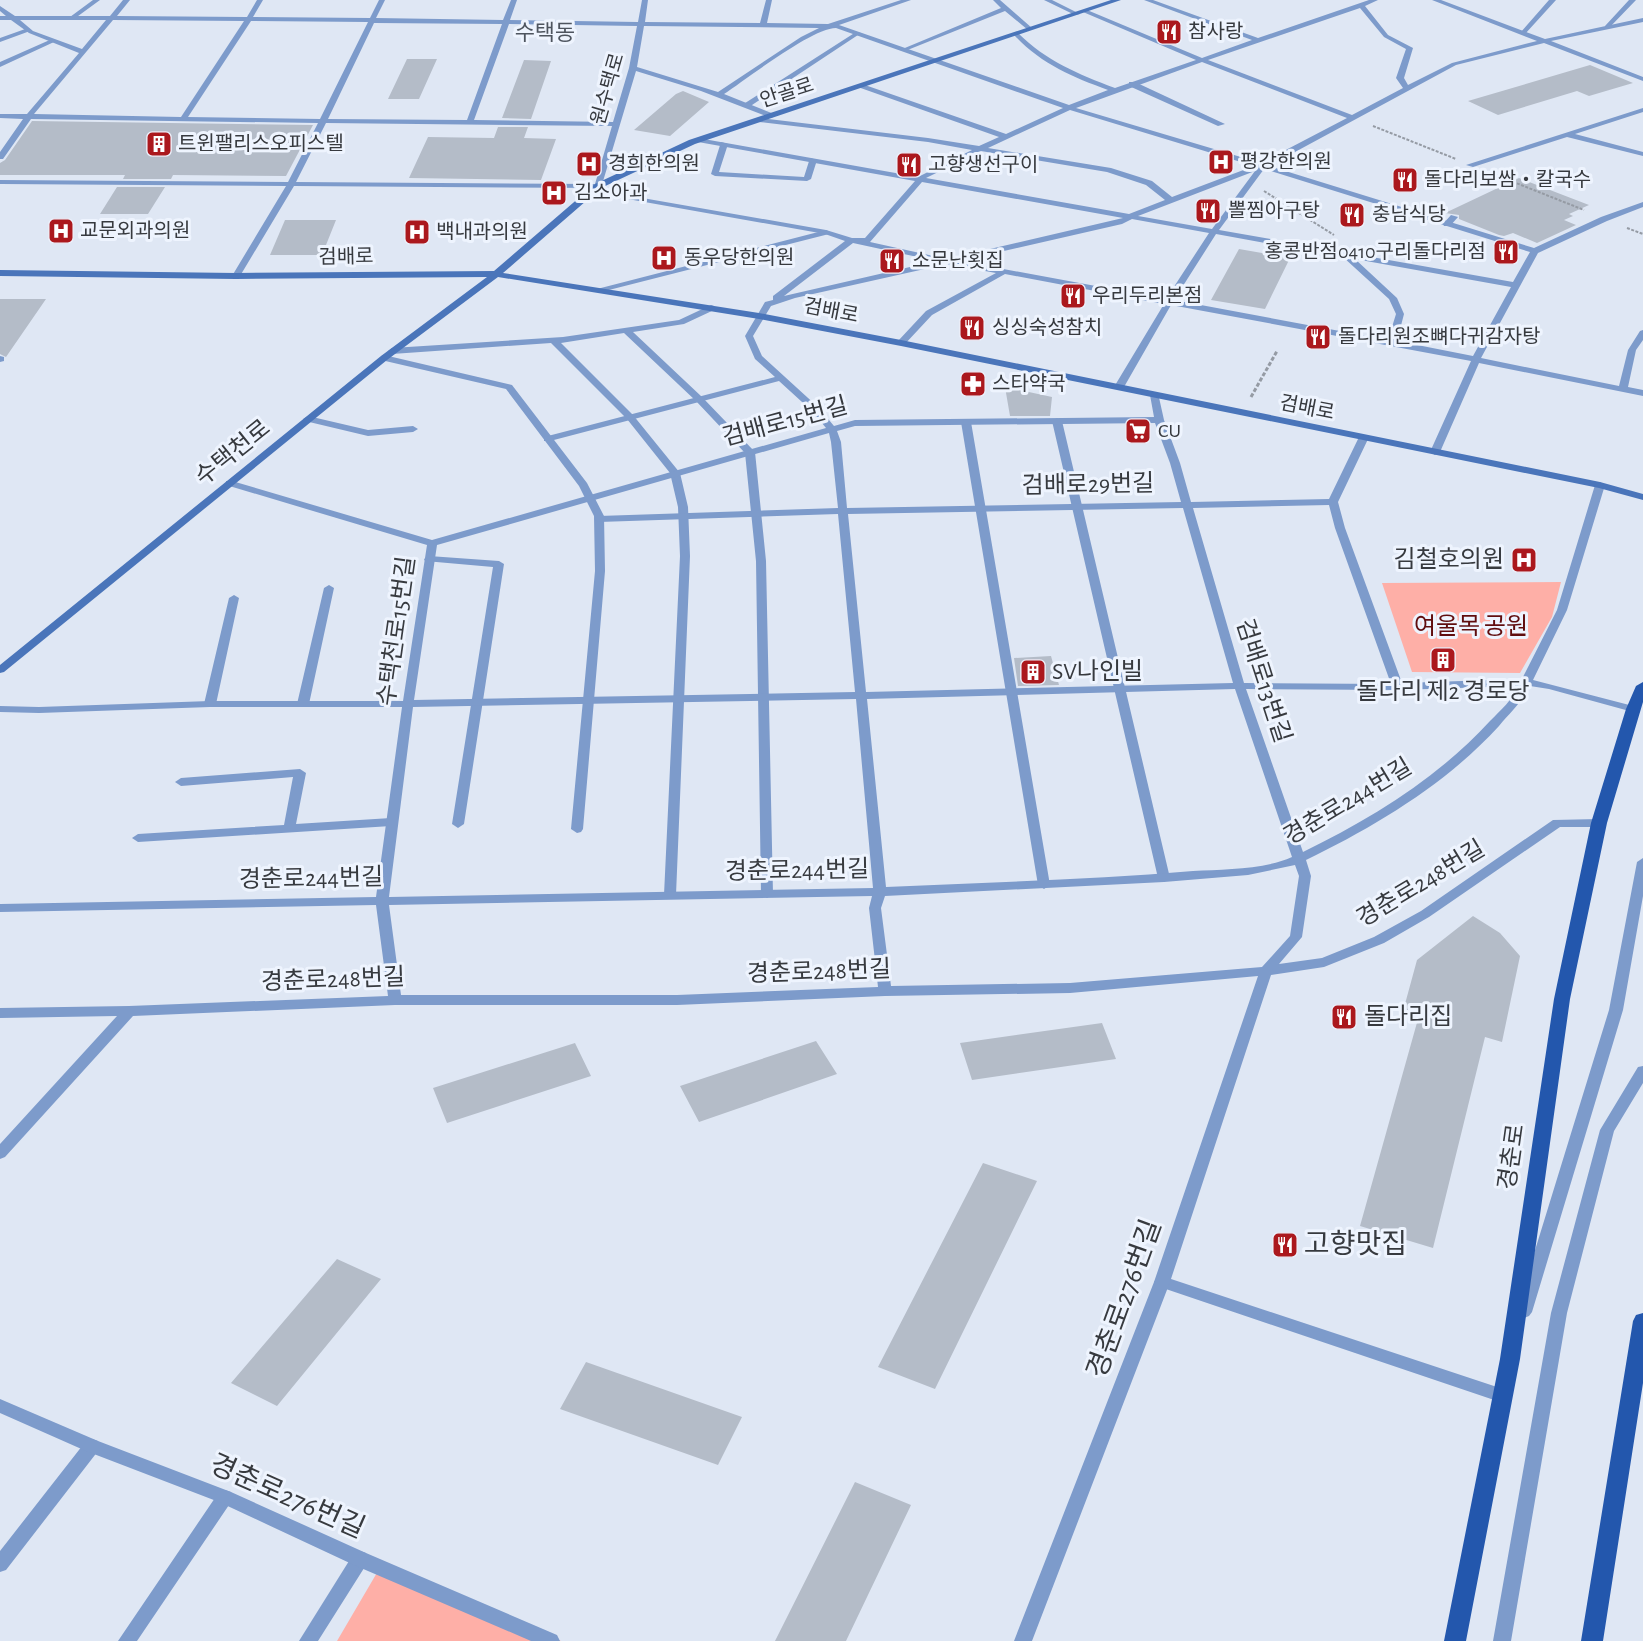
<svg xmlns="http://www.w3.org/2000/svg" width="1643" height="1641" font-family="'Alegreya Sans','Noto Sans KR',sans-serif">
<rect width="100%" height="100%" fill="#dfe7f4"/>
<path fill="#feafa7" d="M1561 582 1552 617 1520 673 1412 672 1382 583Z
M378 1571 561 1641H337Z"/>
<path fill="#b4bcc8" d="M407 59H437L419 99H388Z
M524 60 551 61 531 119 502 118Z
M1590 65 1633 83 1589 96 1577 91 1498 115 1468 101Z
M683 91 709 102 670 136 634 130 676 94Z
M32 121 313 125 286 176 173 175 171 179H123L125 175H0V163L5 160Z
M498 127H528L524 138 556 139 541 180 409 178 428 137 494 138Z
M1519 178 1589 205 1569 214 1573 216 1564 220 1576 225 1537 243 1513 233 1504 236 1499 235 1459 219V215L1445 213Z
M117 187H165L148 214H100Z
M285 220H336L322 255H270Z
M1239 249 1290 258 1265 309 1211 300Z
M0 299H46L6 357 0 354Z
M1005 387 1052 397 1050 416H1010Z
M1051 656 1059 685 1018 686 1014 658Z
M1473 916 1500 933 1520 956 1502 1042 1485 1037 1433 1248 1360 1226 1418 1019 1402 1015 1417 960Z
M1102 1023 1116 1059 972 1080 960 1043Z
M816 1041 837 1074 699 1122 680 1086Z
M575 1043 591 1076 447 1123 433 1088Z
M983 1163 1037 1181 935 1389 878 1367Z
M337 1259 381 1279 277 1406 231 1383Z
M586 1362 742 1417 718 1465 560 1409Z
M855 1482 911 1505 846 1641H775Z"/>
<g fill="none" stroke-linecap="round" stroke-linejoin="round">
<path stroke="#959ba4" stroke-width="2" stroke-dasharray="3 1.5" stroke-linecap="butt" d="M1373 126 1456 159
M1496 175 1584 210
M1264 191 1334 235
M1627 228 1643 234"/>
<path stroke="#959ba4" stroke-width="3" stroke-dasharray="4 2" stroke-linecap="butt" d="M1251 397 1277 351"/>
<path fill="#7d9bcb" fill-rule="evenodd" d="M93 0H100L74 19H70V17Z
M993 0H1000L1032 28V30H1028L1005 11 905 51 900 50 1001 8Z
M1549 0H1556L1525 34H1521V32Z
M1629 0H1636L1609 28H1605V26Z
M28 28 30 29V31L0 42V38Z
M856 32 861 33 749 107 742 105Z
M52 39 54 40V42L0 67V62Z
M1129 82H1135L1225 124 1218 126 1129 86Z
M721 142 728 144 719 172 804 177 810 158 817 160 811 179 807 181 715 176 711 174Z
M1451 215 1458 217 1450 226H1444L1443 224Z
M826 230 830 232 829 234 601 292 597 289Z
M711 305 714 306V310L684 324 633 332 702 397 755 452 766 561 773 894 767 898 761 894 756 561 745 453 696 401 624 333 561 343 633 415 680 473 688 507 690 556 676 895 670 899 664 895 680 556 678 507 670 473 627 419 551 343 392 354 388 351 392 348 563 337 679 320Z
M384 355 512 385 587 483 604 516 605 571 583 829 581 832 577 833 571 829 595 571 594 516 579 486 506 389 381 360V356Z
M308 416 368 430 413 426 418 429 413 432 368 436 305 421 303 419Z
M1057 418 1062 421 1170 878 1164 882 1158 878 1052 421Z
M966 419 971 422 1050 885 1044 889 1038 885 961 422Z
M429 556 499 561 504 564 464 824 458 828 452 824 493 567 425 561 424 559Z
M329 585 334 588 309 704 303 707 297 704 324 588Z
M234 595 239 598 216 704 210 707 204 704 229 598Z
M300 769 306 773 296 824 391 818 397 822 391 826 138 842 132 838 138 834 284 825 293 777 181 786 175 782 181 778Z
M1643 858V896L1623 1010 1532 1312 1529 1316 1524 1318 1519 1316 1516 1312 1609 1010 1637 862Z
M1643 1066V1083L1614 1131 1567 1313 1511 1641H1493L1551 1313 1600 1130 1638 1067Z
M1162 1276 1503 1389 1509 1391 1511 1396 1509 1401 1503 1403 1157 1286 1154 1282 1157 1278Z
M92 1439 98 1441 100 1446 98 1451 6 1570 0 1572V1551L86 1441Z
M225 1490 231 1492 233 1497 231 1502 137 1641H118L219 1492Z
M360 1551 366 1553 368 1559 366 1565 318 1641H299L354 1553Z"/>
<path fill="#7d9bcb" fill-rule="evenodd" d="M123 0H130L117 16 247 17 257 0H263L253 17 370 18 379 0H385L376 18 503 20 511 0H517L510 20 638 22 642 0H648L645 22 760 23 766 0H772L767 23 828 24 901 0H911L839 25 1069 105 1108 90C1072 77 1041 64 1014 35V33H1018C1046 61 1078 74 1115 88L1196 60 1083 12V10H1087L1202 58 1252 40 1144 0H1153L1258 38 1369 0H1378L1365 6 1388 35 1413 48 1404 78 1408 85 1452 63 1537 41 1432 0H1441L1545 39 1643 18V22L1551 41 1643 77V81L1544 43 1456 65 1269 166 1534 248 1601 217 1643 202V207L1607 221 1538 253 1481 358 1619 386 1628 350 1640 331 1643 330V340L1636 350 1628 387 1643 390V396L1479 363 1440 452 1435 455 1430 452 1471 361 1171 305 1124 387 1119 390 1114 387 1164 304 1005 274 932 315 904 345H898V341L926 311 996 273 947 264 795 298 771 306 753 336 762 356 819 408 834 426 855 420 1154 417 1150 395 1152 393H1158L1164 420 1180 463 1191 502 1329 499 1359 437 1361 435H1367L1369 437 1338 502 1345 528 1402 683 1522 679 1557 610 1595 485 1600 482 1605 485 1567 610 1533 680 1637 707 1639 709 1637 711 1633 712 1549 689 1530 686C1522 702 1510 713 1499 726 1446 784 1376 826 1306 860L1311 876 1302 937 1279 964 1322 958 1374 937 1421 911 1553 820 1599 819 1605 823 1599 827H1560L1429 917 1384 943 1324 967 1271 975 1170 1282 1032 1641H1014L1154 1282 1258 976 1070 993 885 996 677 1005H395L133 1016 5 1157 0 1159V1144L117 1016 0 1018V1008L129 1006 388 996 376 905 0 912V904L376 897 402 707H210L39 713 0 712V706L39 707 210 701H403L427 545 226 485V481H232L432 540 826 428 813 412 779 381 550 441H544V437L775 377 755 359 745 336 765 302 773 300V296L845 241 825 234 594 193 590 191 591 189 826 230 852 238H865L915 181 698 142 694 140 698 138 918 177 972 150 928 142 759 122 755 120 759 118 928 138 979 146 999 137 855 86 862 84 1006 134 1063 108 836 28C812 28 747 79 724 94L774 114 775 116 771 118 701 91 636 71 601 188 294 186 240 276 236 279 232 276 286 186 0 184V180L288 182 318 123 31 119 3 159H0V152L23 119 0 118V114H27L79 53 29 33 11 20H0V16H6L0 11V6L15 16H110ZM1360 8 1384 37 1406 49 1396 78 1403 88 1352 115 1208 60ZM20 20H106L82 49 33 31ZM113 20 244 21 181 117 34 114ZM251 21 368 22 320 119 188 117ZM374 23 502 24 467 120 328 119ZM509 24 637 26 629 68 613 122 474 120ZM644 26 819 28 801 37 718 92 637 67ZM1202 62 1347 118 1261 163 1076 108ZM1070 110 1254 166 1172 197 1152 181 1111 168 988 148ZM326 123 612 126 595 184 296 182ZM981 151 1107 172 1146 185 1165 200 1129 214 926 178ZM1264 169 1530 252 1513 282 1219 230ZM1255 171 1212 229 1138 216ZM922 182 1123 218 947 259 870 242ZM1132 219 1209 233 1166 299 960 261 1122 224ZM1216 234 1343 257 1389 299 1396 314 1388 340 1174 300ZM853 243 936 261 784 296ZM1355 259 1511 287 1473 356 1397 341 1404 314 1397 298ZM1155 423 1170 463 1181 502 847 508 841 442 837 431 855 426ZM829 433 831 442 838 508 599 516 594 519 599 522 838 514 855 692 414 700 437 545ZM1329 505 1335 528 1391 684 1244 683 1193 508ZM1183 508 1233 683 866 692 848 514ZM1519 686C1512 700 1501 710 1490 721 1439 777 1371 819 1303 852L1246 689 1398 690ZM1235 689 1292 857C1263 870 1224 869 1193 871 1091 880 988 882 886 887L867 699ZM856 699 873 888 389 897 413 707ZM1295 865 1299 876 1290 936 1262 967 1070 983 891 986 881 908 885 896 1164 882 1248 875ZM872 896 869 908 878 987 677 995H401L389 905Z
M1044 0H1052L1080 14 1075 15Z
M1643 108V112L1575 134 1643 152V156L1567 137 1473 167 1466 165Z
M0 356 4 357V361L0 362Z
M0 1399 98 1441 231 1492 366 1553 557 1635 560 1641H531L354 1565 219 1502 86 1451 0 1413Z"/>
<path fill="#4a75ba" fill-rule="evenodd" d="M1111 0H1121L695 144 601 188 503 273 759 313 901 340 1600 482 1643 494V500L1599 488 901 346 759 319 498 277 387 360 4 672 0 673V665L381 356 487 277 236 279 0 276V270L236 273 494 271 595 184 689 140Z"/>
<path fill="#2357ad" fill-rule="evenodd" d="M1643 682V702L1607 823 1570 999 1520 1359 1466 1641H1444L1500 1359 1554 999 1591 823 1626 709 1636 686Z
M1643 1313V1383L1603 1641H1581L1633 1321 1636 1315Z"/>
</g>
<defs>
<g id="restaurant-square" transform="scale(1.35)"><rect x="-9" y="-9" width="18" height="18" rx="4" fill="#ab181d" stroke="#eef4fe"/><path d="M-5-6h1v4h1v-4h1v4h1v-4h1v5L-1.5 .5V6h-2V.5L-5-1ZM5-6V6H3V1.5H1.5Q1.5-4 5-6Z" fill="#fff"/></g>
<g id="building-square" transform="scale(1.35)"><rect x="-9" y="-9" width="18" height="18" rx="4" fill="#ab181d" stroke="#eef4fe"/><path d="M-4-6H4V6H1V3H-1V6H-4ZM-2.5-4.3h1.7v1.8h-1.7ZM.8-4.3h1.7v1.8H.8ZM-2.5-1h1.7V.8h-1.7ZM.8-1h1.7V.8H.8Z" fill="#fff"/></g>
<g id="hospital-square" transform="scale(1.35)"><rect x="-9" y="-9" width="18" height="18" rx="4" fill="#ab181d" stroke="#eef4fe"/><path d="M-5-5h3v3.5h4V-5h3V5h-3V1.5h-4V5h-3Z" fill="#fff"/></g>
<g id="pharmacy-square" transform="scale(1.35)"><rect x="-9" y="-9" width="18" height="18" rx="4" fill="#ab181d" stroke="#eef4fe"/><path d="M-2-6h4v4h4v4h-4v4h-4v-4h-4v-4h4Z" fill="#fff"/></g>
<g id="supermarket-square" transform="scale(1.35)"><rect x="-9" y="-9" width="18" height="18" rx="4" fill="#ab181d" stroke="#eef4fe"/><path d="M-6-5.5h2.5l.6 2H6L4.5 2H-2.5L-4.4-4H-6ZM-1.5 3.2a1.3 1.3 0 1 0 .1 0ZM3 3.2a1.3 1.3 0 1 0 .1 0Z" fill="#fff"/></g>
</defs>
<g fill-rule="evenodd">
<use href="#restaurant-square" x="1169" y="32"/>
<use href="#building-square" x="159" y="144"/>
<use href="#hospital-square" x="1221" y="162"/>
<use href="#hospital-square" x="589" y="164"/>
<use href="#restaurant-square" x="909" y="165"/>
<use href="#restaurant-square" x="1405" y="180"/>
<use href="#hospital-square" x="554" y="193"/>
<use href="#restaurant-square" x="1208" y="211"/>
<use href="#restaurant-square" x="1352" y="215"/>
<use href="#hospital-square" x="61" y="231"/>
<use href="#hospital-square" x="417" y="232"/>
<use href="#restaurant-square" x="1506" y="252"/>
<use href="#hospital-square" x="664" y="258"/>
<use href="#restaurant-square" x="892" y="261"/>
<use href="#restaurant-square" x="1073" y="296"/>
<use href="#restaurant-square" x="972" y="328"/>
<use href="#restaurant-square" x="1318" y="337"/>
<use href="#pharmacy-square" x="973" y="384"/>
<use href="#supermarket-square" x="1138" y="431"/>
<use href="#hospital-square" x="1524" y="560"/>
<use href="#building-square" x="1443" y="660"/>
<use href="#building-square" x="1033" y="672"/>
<use href="#restaurant-square" x="1344" y="1017"/>
<use href="#restaurant-square" x="1285" y="1245"/>
</g>
<g text-anchor="middle" dominant-baseline="central" stroke-width="6" stroke-linejoin="round" paint-order="stroke">
<g font-size="20" fill="#373a3f" stroke="#eef4fe" text-anchor="start">
<text x="1188" y="32">참사랑</text>
<text x="178" y="144">트윈팰리스오피스텔</text>
<text x="1240" y="162">평강한의원</text>
<text x="608" y="164">경희한의원</text>
<text x="928" y="165">고향생선구이</text>
<text x="1424" y="180">돌다리보쌈・칼국수</text>
<text x="574" y="193">김소아과</text>
<text x="1228" y="211">뽈찜아구탕</text>
<text x="1372" y="215">충남식당</text>
<text x="80" y="231">교문외과의원</text>
<text x="436" y="232">백내과의원</text>
<text x="1486" y="252" text-anchor="end">홍콩반점0410구리돌다리점</text>
<text x="684" y="258">동우당한의원</text>
<text x="912" y="261">소문난횟집</text>
<text x="1092" y="296">우리두리본점</text>
<text x="992" y="328">싱싱숙성참치</text>
<text x="1338" y="337">돌다리원조뼈다귀감자탕</text>
<text x="992" y="384">스타약국</text>
<text x="1158" y="431">CU</text>
</g>
<g font-size="20" fill="#373a3f" stroke="#eef4fe">
<text transform="translate(608 89) rotate(-74)">원수택로</text>
<text transform="translate(787 93) rotate(-18)">안골로</text>
<text transform="translate(346 257) rotate(-1)">검배로</text>
<text transform="translate(831 311) rotate(11)">검배로</text>
<text transform="translate(1307 408) rotate(11)">검배로</text>
</g>
<g font-size="22" fill="#4e555f" stroke="#eef4fe">
<text x="545" y="33">수택동</text>
</g>
<g font-size="24" fill="#373a3f" stroke="#eef4fe">
<text transform="translate(785 422) rotate(-15)">검배로15번길</text>
<text transform="translate(233 453) rotate(-39)">수택천로</text>
<text transform="translate(1088 485) rotate(-1)">검배로29번길</text>
<text transform="translate(397 631) rotate(-82)">수택천로15번길</text>
<text transform="translate(1263 681) rotate(72)">검배로13번길</text>
<text transform="translate(1348 802) rotate(-31)">경춘로244번길</text>
<text transform="translate(797 871) rotate(-1)">경춘로244번길</text>
<text transform="translate(311 879) rotate(-1)">경춘로244번길</text>
<text transform="translate(1421 884) rotate(-31)">경춘로248번길</text>
<text transform="translate(819 972) rotate(-2)">경춘로248번길</text>
<text transform="translate(333 980) rotate(-2)">경춘로248번길</text>
<text transform="translate(1512 1157) rotate(-82)">경춘로</text>
</g>
<g font-size="24" fill="#373a3f" stroke="#eef4fe" text-anchor="start">
<text x="1504" y="560" text-anchor="end">김철호의원</text>
<text x="1052" y="672">SV나인빌</text>
<text x="1443" y="692" text-anchor="middle">돌다리 제2 경로당</text>
<text x="1364" y="1017">돌다리집</text>
</g>
<g font-size="24" fill="#600d0e" stroke="#eef4fe">
<text x="1471" y="627">여울목 공원</text>
</g>
<g font-size="28" fill="#373a3f" stroke="#eef4fe" text-anchor="start">
<text x="1304" y="1245">고향맛집</text>
</g>
<g font-size="28" fill="#373a3f" stroke="#eef4fe">
<text transform="translate(1125 1299) rotate(-70)">경춘로276번길</text>
<text transform="translate(287 1497) rotate(24)">경춘로276번길</text>
</g>
</g>
</svg>
